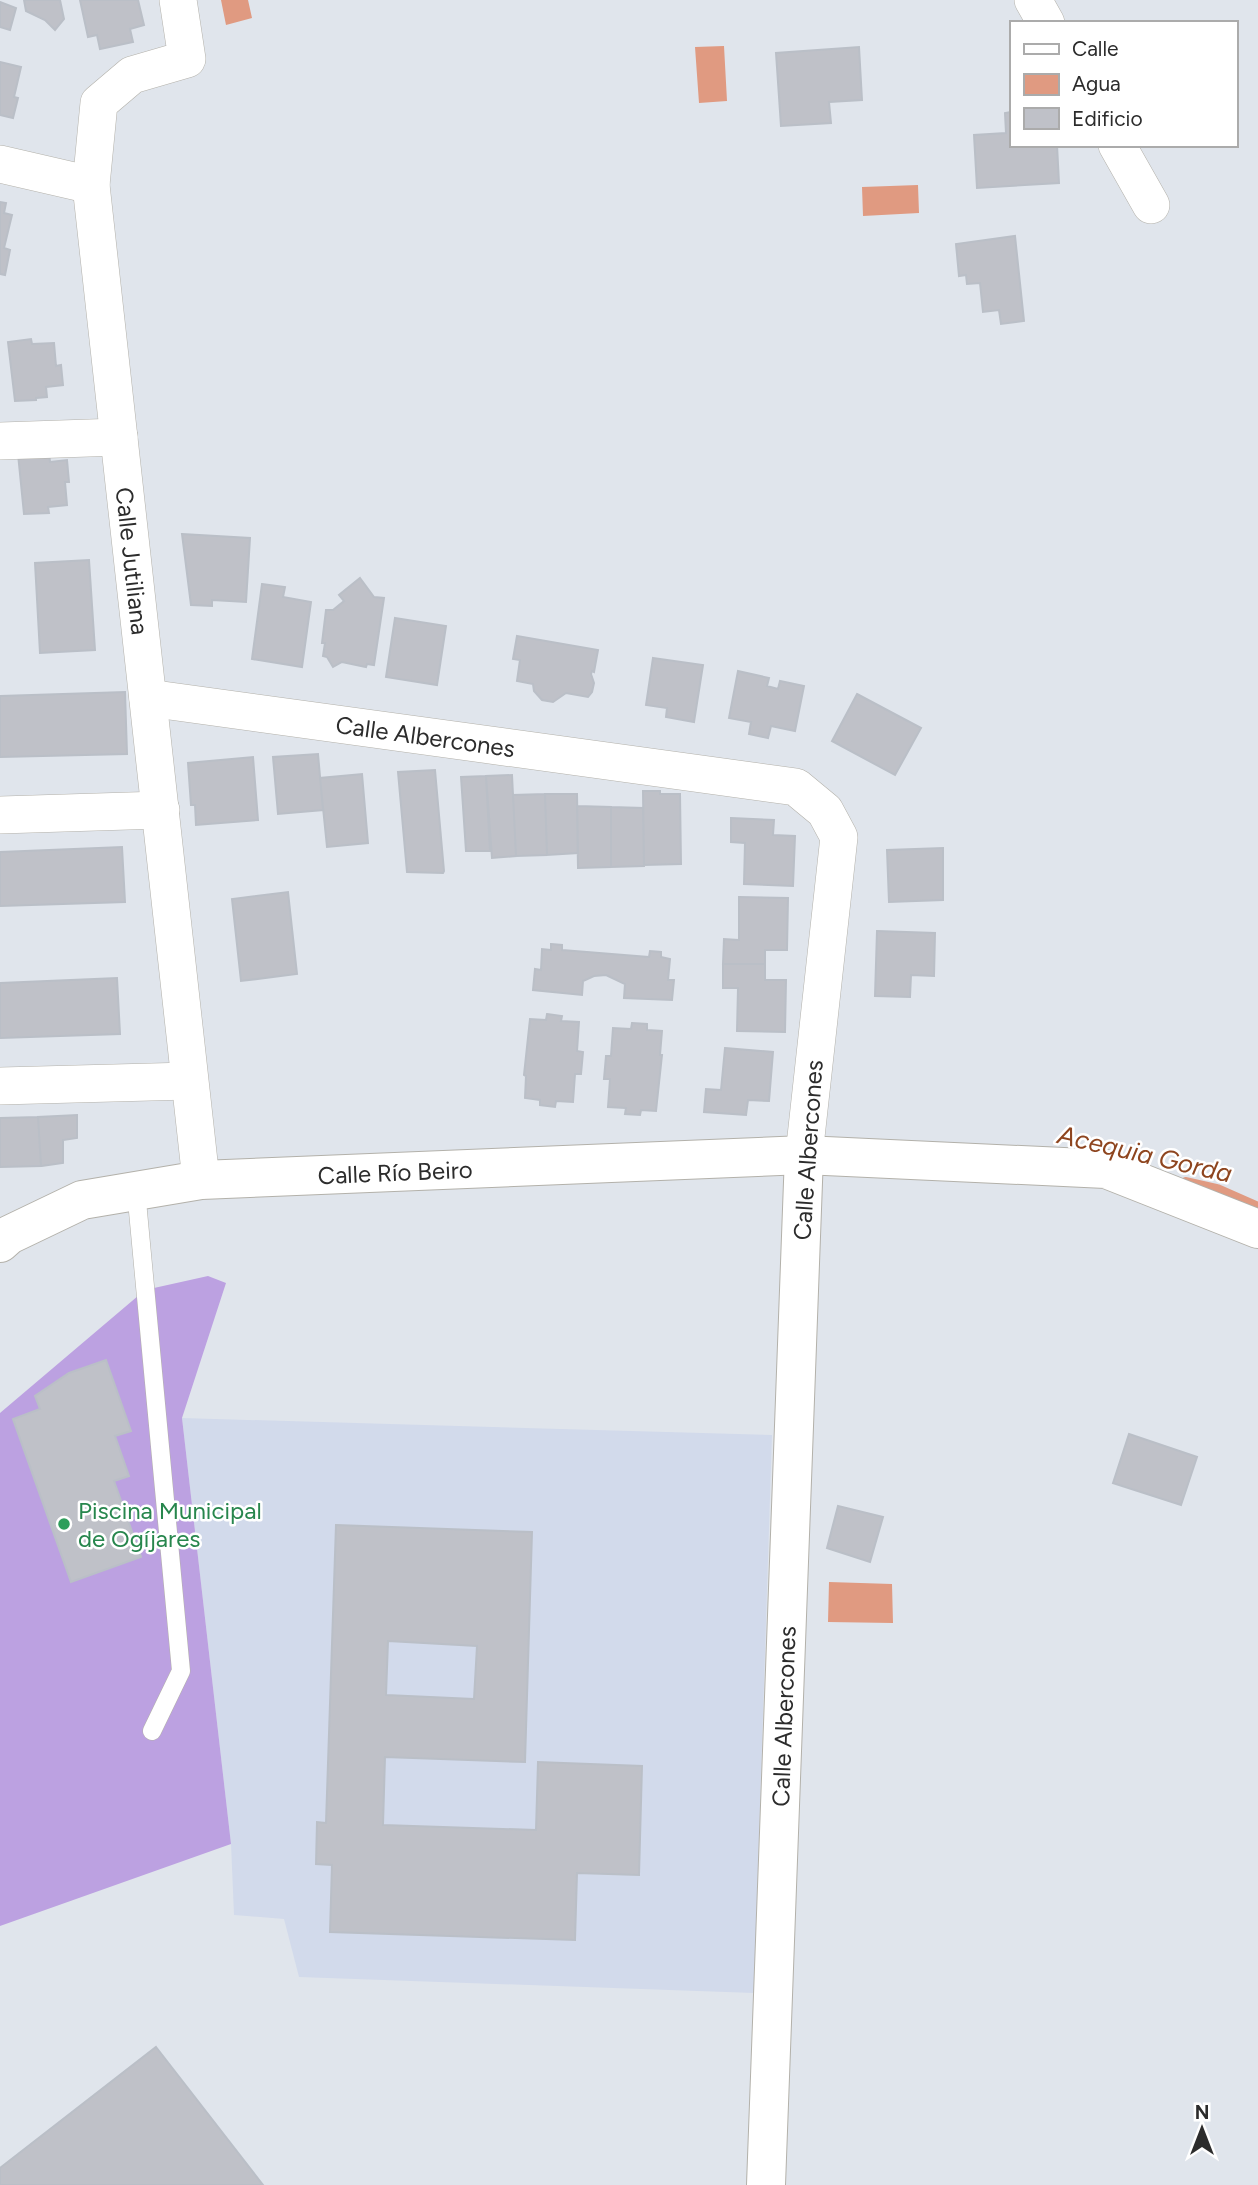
<svg xmlns="http://www.w3.org/2000/svg" width="1258" height="2185" font-family="Figtree,sans-serif">
<rect width="100%" height="100%" fill="#e0e5ec"/>
<path fill="#d2daeb" d="M182 1418 772 1435 754 1993 299 1977 284 1919 234 1915 231 1844Z"/>
<path fill="#bca1e1" d="M208 1276 226 1283 182 1418 231 1844 0 1926V1413L145 1290Z"/>
<path fill="#e09a81" d="M221 0H248L252 18 226 25Z
M724 46 727 101 699 103 695 47Z
M918 185 919 213 863 216 862 187Z
M829 1582 892 1584 893 1623 828 1622Z"/>
<g fill="none" stroke-linecap="round" stroke-linejoin="round">
<path stroke="#e09a81" stroke-width="12" d="M1186 1183 1217 1190 1258 1208"/>
</g>
<path fill="#bfc1c8" stroke="#babfc7" stroke-width="2" fill-rule="evenodd" d="M24 0H60L64 19 55 30 45 20 26 11Z
M80 0H138L144 25 130 29 133 42 100 49 97 35 88 37Z
M0 2 16 8 10 30 0 27Z
M859 47 862 100 829 102 831 123 781 126 776 53Z
M0 62 21 67 14 97 18 98 13 118 0 115Z
M1011 112V145H1057L1059 183 977 188 974 135 1006 133 1005 113Z
M0 202 6 203 4 213 12 215 4 248 10 250 5 275 0 274Z
M1015 236 1024 321 1001 324 999 310 983 312 980 283 967 284 966 275 959 276 956 244Z
M31 339 32 344 54 343 56 366 61 365 63 385 46 387 47 397 36 398V400L15 401 8 342Z
M49 451 50 462 67 460 69 482H65L67 505 48 507 49 513 24 514 18 454Z
M182 534 250 538 246 602 212 600V606L191 605Z
M89 560 95 650 40 653 35 563Z
M360 578 374 597 384 598 374 665 367 664 366 667 342 662 333 667 327 657 323 656 325 643H322L326 610H333L344 601 339 595Z
M262 584 285 587 283 597 311 602 302 667 252 659Z
M395 618 446 626 437 685 386 677Z
M517 636 598 650 594 672 592 671 591 674 594 683 592 692 588 697 566 693 553 702 542 700 534 691 533 684 517 681 520 660 513 659Z
M653 658 703 665 694 722 666 717 667 708 646 705Z
M738 671 769 678 767 686 778 689 780 681 804 686 795 731 771 726 768 738 749 734 751 722 729 718Z
M125 692 127 754 0 757V696Z
M857 694 921 728 895 775 832 741Z
M318 754 323 810 278 814 273 757Z
M253 757 258 820 196 825 195 805H191L188 763Z
M435 770 444 871 443 873 407 872 398 772Z
M362 774 368 843 327 847 320 778Z
M512 775 516 856 492 858 486 776Z
M486 776 490 851H466L461 777Z
M643 791H660V794H680L681 864 644 865Z
M545 794 547 855 516 856 513 795Z
M545 794H577L578 853 547 855Z
M577 806 611 807V867L578 868Z
M611 807 643 808 644 866 611 867Z
M731 818 774 820 773 835 795 836 793 886 744 884 745 843 731 842Z
M122 847 125 902 0 906V852Z
M943 848V900L889 902 887 850Z
M288 892 297 974 241 981 232 899Z
M739 897 788 898 787 950H765V964H723L724 939 739 940Z
M877 931 935 933 934 976 911 975 910 997 875 996Z
M551 944 562 945V950L649 957 650 951 661 952V957L670 959 668 980H674L672 1000 624 998 625 984 606 975 594 976 583 981 582 995 533 990 535 969 541 970 542 949 551 950Z
M723 964H765V980H786L785 1032 737 1031 738 988H723Z
M117 978 120 1034 0 1038V983Z
M547 1014 562 1016 561 1021 579 1022 577 1051 583 1052 581 1074H575L573 1102 556 1101 555 1107 540 1105V1100L525 1098 526 1076 524 1075 530 1019 546 1020Z
M632 1023 647 1024V1030L662 1031 660 1055H662L656 1111 641 1110 640 1115 625 1114 626 1108 608 1107 610 1079H604L606 1056H611L613 1028 631 1029Z
M725 1048 773 1052 769 1101 748 1100 746 1115 704 1112 706 1089 721 1090Z
M77 1115V1138L63 1140V1163L41 1166 38 1117Z
M38 1117 41 1166 0 1167V1118Z
M106 1360 131 1431 115 1436 129 1476 114 1481 141 1557 71 1582 13 1419 40 1409 35 1396 69 1373Z
M1129 1434 1197 1457 1181 1505 1113 1483Z
M838 1506 883 1517 870 1562 827 1548Z
M336 1525 532 1532 525 1762 385 1757 383 1825 536 1830 538 1762 642 1766 639 1875 577 1873 575 1940 330 1932 332 1865 316 1864 317 1822 326 1823ZM388 1641 477 1646 474 1699 386 1695Z
M156 2047 263 2185H0V2168Z"/>
<g fill="none" stroke-linecap="round" stroke-linejoin="round">
<g stroke="#b3b1aa" stroke-width="19">
<path id="service" d="M136 1190 181 1671 152 1731"/>
</g>
<g stroke="#b3b1aa" stroke-width="38">
<g id="minor">
<path id="s1" d="M178 0 187 59 132 75 99 103 91 185 201 1180"/>
<path d="M1033 0 1046 23"/>
<path d="M1117 145 1151 205"/>
<path d="M0 164 91 185"/>
<path d="M0 441 119 437"/>
<path id="s2" d="M148 698 796 787 825 811 839 837 804 1155"/>
<path d="M0 815 161 810"/>
<path d="M0 1086 189 1081"/>
</g>
</g>
<g stroke="#b3b1aa" stroke-width="40">
<g id="tertiary">
<path id="s3" d="M0 1243 9 1235 82 1200 201 1180 804 1155 1106 1169 1258 1229"/>
<path id="s4" d="M766 2185 804 1155"/>
</g>
</g>
<use href="#service" stroke="#fff" stroke-width="18"/>
<use href="#minor" stroke="#fff" stroke-width="37"/>
<use href="#tertiary" stroke="#fff" stroke-width="38"/>
</g>
<circle fill="#2e9e5b" stroke="#fff" stroke-width="2.5" cx="64" cy="1524" r="7"/>
<g text-anchor="middle" dominant-baseline="central" stroke-width="5" stroke-linejoin="round" paint-order="stroke">
<g font-size="24" fill="#2c2c2c" stroke="#fff">
<text stroke="none"><textPath href="#s1" startOffset="621">Calle Jutiliana</textPath></text>
<text stroke="none"><textPath href="#s2" startOffset="280">Calle Albercones</textPath></text>
<text transform="translate(808 1150) rotate(-86)">Calle Albercones</text>
<text stroke="none"><textPath href="#s3" startOffset="408">Calle Río Beiro</textPath></text>
<text stroke="none"><textPath href="#s4" startOffset="469">Calle Albercones</textPath></text>
</g>
<g font-size="24" fill="#27864d" stroke="#fff" text-anchor="start">
<text x="78" y="1510">Piscina Municipal<tspan x="78" dy="28">de Ogíjares</tspan></text>
</g>
<g font-size="26" font-style="italic" fill="#8e451f" stroke="#fff">
<text transform="translate(1145 1154) rotate(13)">Acequia Gorda</text>
</g>
</g>
<rect x="1010" y="21" width="228" height="126" fill="#ffffff" stroke="#ababab" stroke-width="2"/>
<rect x="1024" y="44" width="35" height="10" fill="#ffffff" stroke="#ababab" stroke-width="2"/>
<text x="1072" y="56" font-size="21" fill="#2c2c2c">Calle</text>
<rect x="1024" y="74" width="35" height="21" fill="#e09a81" stroke="#ababab" stroke-width="2"/>
<text x="1072" y="91" font-size="21" fill="#2c2c2c">Agua</text>
<rect x="1024" y="108" width="35" height="21" fill="#bfc1c8" stroke="#ababab" stroke-width="2"/>
<text x="1072" y="126" font-size="21" fill="#2c2c2c">Edificio</text>
<g transform="translate(1202 2129)" stroke="#ffffff" stroke-width="5" paint-order="stroke">
<path d="M0-5L12 26L0 18L-12 26Z" fill="#2c2c2c"/>
<text y="-10" font-size="19" font-weight="bold" text-anchor="middle" fill="#2c2c2c">N</text>
</g>
</svg>
